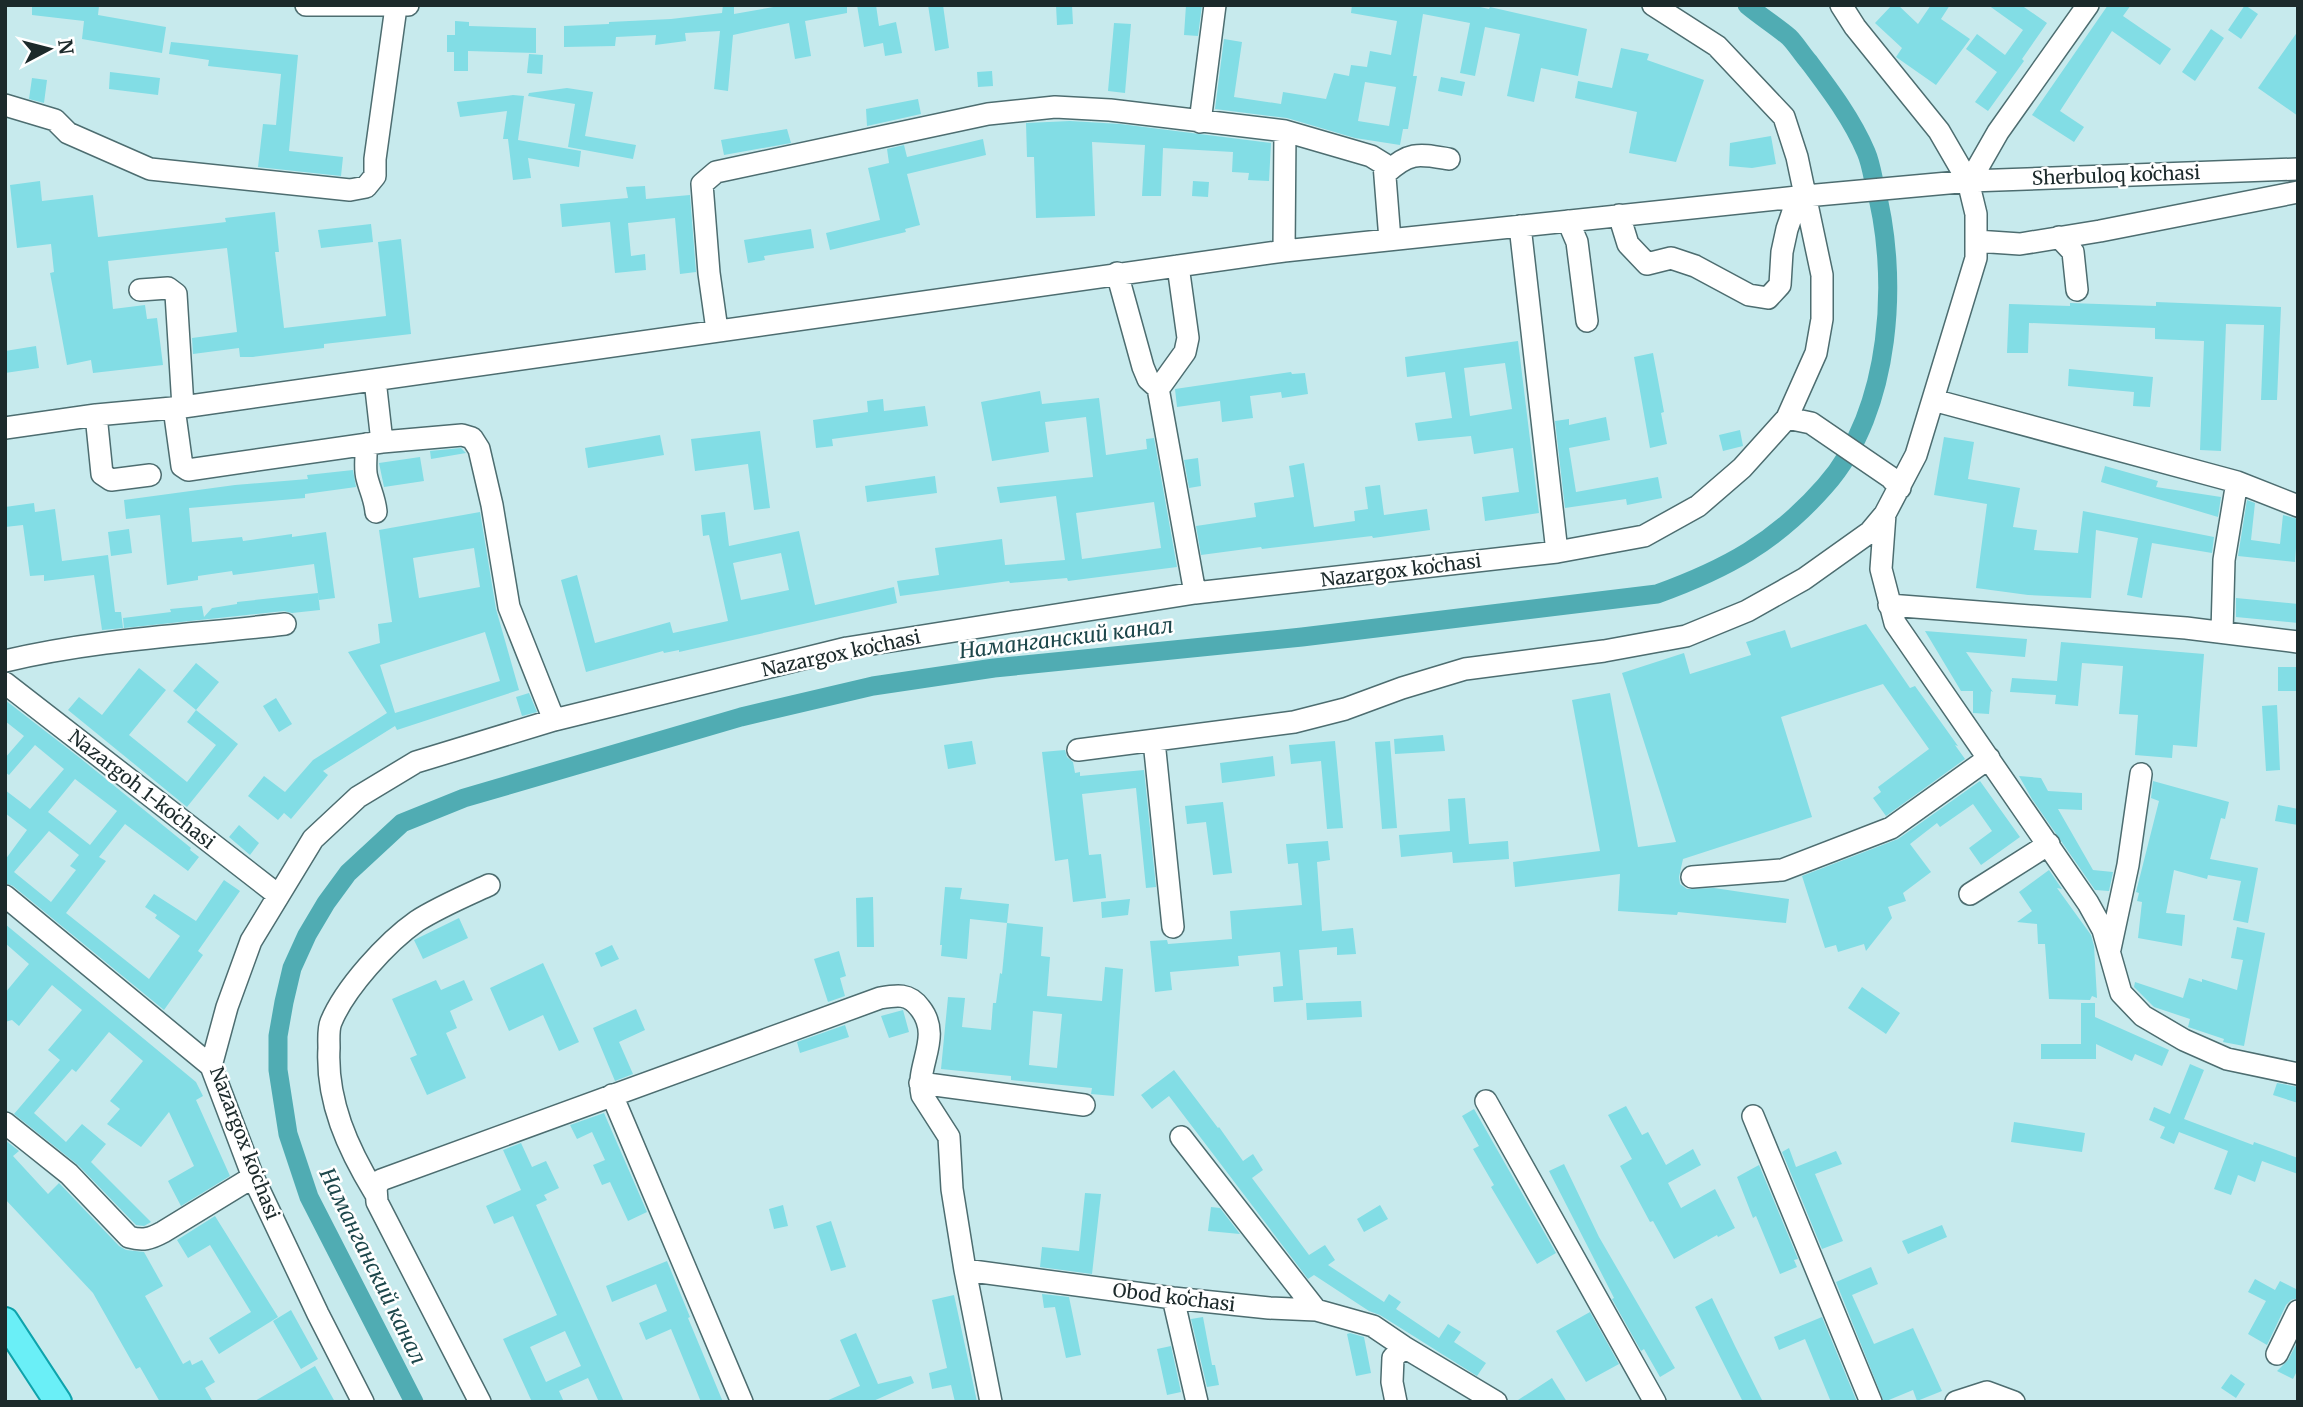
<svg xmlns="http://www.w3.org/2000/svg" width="2303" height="1407" font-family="Merriweather,serif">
<rect width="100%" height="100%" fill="#c7eaed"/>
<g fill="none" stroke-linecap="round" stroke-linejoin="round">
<path stroke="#50acb3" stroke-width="19" d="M414 1402 309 1197 288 1134 278 1070V1036L284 1002 292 968 307 935 326 903 348 873 402 823 464 798 741 717 873 686 994 668 1302 637 1657 594C1726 569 1776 542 1825 486 1892 411 1900 275 1874 182 1872 172 1870 161 1866 152 1852 119 1830 90 1809 62 1802 54 1796 44 1789 37 1776 26 1760 16 1747 5"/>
</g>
<path fill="#82dde5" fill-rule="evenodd" d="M32 5 99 6 98 15 166 27 162 53 82 39 84 21 32 15Z
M723 5 734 6V14L785 5H847V13L805 21 811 56 795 59 789 23 733 35 728 91 714 89 720 31 685 33 686 41 655 45 656 35 616 37 615 46 564 47V26L609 24V22L671 19 722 13Z
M857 5H876L879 26 896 22 902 53 885 56 883 43 864 47Z
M928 5H943L949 48 935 51Z
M1056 5H1072L1073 24 1057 25Z
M1186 5H1202L1198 36 1184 35Z
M1352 5H1471L1489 9 1490 7 1587 29 1578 76 1541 68 1534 102 1507 96 1520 34 1485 27 1475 76 1460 73 1470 23 1423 14 1413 76H1417L1408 129H1403L1400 145 1355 138 1287 118 1215 109 1224 39 1242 42 1234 97 1281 104 1283 92 1326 99 1334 73 1349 76 1351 65 1367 67 1370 51 1391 55 1397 21 1351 13ZM1365 82 1396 87 1389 126 1358 121Z
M1892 5H1898L1918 24 1931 5H1950L1941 19 1970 39 1936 85 1896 57 1902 48 1875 23Z
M1988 5H2021L2047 23 2022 59 2024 61 1988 111 1975 102 1997 72 1966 49 1977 34 2005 55 2023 30Z
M2108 5H2131L2123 16 2171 49 2160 65 2112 31 2060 111 2084 127 2074 142 2032 115Z
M2245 5 2258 14 2241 39 2228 30Z
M455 21 469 22V36V26L536 28V53L468 51V71H454V52H447V35H455Z
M1114 23 1131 24 1125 93 1108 91Z
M2211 29 2224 38 2195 81 2182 72Z
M2298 31V116L2258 88Z
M171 42 298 55 289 151 343 157 341 176 258 167 263 124 276 125 281 74 208 66 209 60 169 54Z
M1621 48 1649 54 1647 60 1704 80 1676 162 1629 153 1637 112 1575 98 1578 81 1612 88Z
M529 54 543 55 542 74 527 73Z
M992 71 993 86 978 87 977 72Z
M110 72 160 78 158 95 109 89Z
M1441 77 1465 82 1462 96 1438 91Z
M32 78 47 80 44 103 29 99Z
M567 88 593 92 585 136 636 145 633 159 568 147 575 104 528 96 529 93Z
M513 95 524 96 518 140 581 151 579 167 528 158 531 178 513 180 508 139H503L507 111 460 117 457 102Z
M918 99 921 114 867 126 866 109Z
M1070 121 1120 124 1271 143 1269 181 1248 180 1249 173 1232 172 1233 152 1163 148 1161 196H1142L1145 145 1092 142 1095 216 1036 218 1034 157H1027L1026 123Z
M787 129 791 143 724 155 721 140Z
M1771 136 1776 164 1752 168 1729 166 1730 143Z
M983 139 986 155 907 174 920 225 905 229 906 232 830 250 826 233 880 220 868 168 889 163 887 149 904 145 907 157Z
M40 181 42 201 93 195 98 237 226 222 225 218 275 212 279 252H275L284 328 386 316 378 242 401 239 411 334 324 344V348L253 357H240L239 348 193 354 192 338 237 332 227 248 108 261 113 309 145 305 147 319 157 318 163 365 93 373 91 360 67 365 50 273 54 272 51 244 17 248 10 185Z
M1193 181 1209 182 1208 197 1192 196Z
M645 186 646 199 690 195 696 272 680 274 675 218 628 223 631 256 645 254 646 270 615 273 610 222 562 227 560 204 628 198 626 187Z
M371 224 373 242 321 248 318 230Z
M811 229 814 248 764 256 765 260 748 263 744 240Z
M2156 302 2281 307 2277 400H2261L2264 325 2226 324 2221 451 2200 450 2204 341 2155 339V328L2029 323 2028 353H2007L2009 304 2070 306V303L2156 306Z
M1518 341 1539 513 1485 521 1482 497 1519 492 1513 448 1474 454 1471 436 1418 441 1415 423 1452 418 1445 372 1407 377 1405 357ZM1505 363 1512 409 1470 416 1464 368Z
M36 346 39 368 5 373V351Z
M1653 353 1664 412 1661 413 1667 444 1650 448 1634 357Z
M2069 369 2153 377 2150 407 2133 406 2134 392 2068 386Z
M1291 372 1292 374 1305 373 1308 394 1282 398 1281 392 1250 396 1253 418 1222 422 1220 401 1177 407 1175 389Z
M1040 391 1042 404 1099 398 1106 455 1147 449 1146 439 1154 438 1177 567 1068 581 1067 578 1010 583 1009 581 900 596 897 581 939 575 935 548 1002 539 1005 565 1065 560 1056 496 1000 503 997 487 1093 477 1086 417 1045 422 1049 452 992 461 981 402ZM1154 502 1161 548 1082 559 1076 513Z
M883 399 884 411 925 406 928 426 832 439 833 446 816 448 813 420 868 412 867 401Z
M1606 417 1610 440 1569 448 1576 492 1658 477 1662 498 1627 505 1626 499 1565 508 1555 421 1569 419V425Z
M1740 430 1743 446 1723 451 1719 435Z
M760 431 770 508 754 510 748 464 695 471 691 439Z
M660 435 664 455 588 468 585 448Z
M1944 437 1974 442 1968 479 2020 488 2013 527 2037 530 2034 550 2078 553 2083 511 2214 537 2212 553 2152 543 2142 598 2127 595 2138 538 2096 530 2091 598 2028 595 1976 588 1987 504 1934 495Z
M461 448 466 453 431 459 430 451Z
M420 457 424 481 384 487 379 463Z
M1198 458 1201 486 1189 488 1184 460Z
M1304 463 1314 527 1355 521 1354 511 1368 509 1365 487 1380 485 1384 515 1427 509 1430 530 1373 538 1372 536 1262 549 1261 547 1201 555 1196 526 1256 517 1254 503 1294 497 1289 466Z
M2105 466 2158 481 2156 487 2221 497 2218 517 2101 482Z
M353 470 356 487 305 494V498L189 508 192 542 242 537 243 541 292 534V537L326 532 335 598 319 600 314 564 233 575 232 571 198 576V580L167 585 160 515 126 519 124 500 235 485 308 479 307 475Z
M935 476 937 493 867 502 865 486Z
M2247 500 2255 503 2251 540 2280 544 2283 515 2298 519 2295 562 2238 556Z
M34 503 35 512 55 509 62 561 108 555 115 612H121L123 628 102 630 94 575 44 581V575L30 576 23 525 5 527V507Z
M480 512 496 609 519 690 397 730 395 726 323 771 328 775 291 819 284 813 278 820 248 796 264 776 285 792 313 760 387 713 348 652 380 643 378 624 392 622 379 530ZM474 548 480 587 419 598 413 558ZM485 632 500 681 395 713 380 665Z
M725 512 729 546 799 531 815 605 894 587 897 603 679 652V650L664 653 663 651 586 672 561 580 577 575 595 643 670 622 673 633 728 621 709 535 703 536 701 515ZM781 553 789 590 741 600 733 563Z
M129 529 132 553 111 556 108 532Z
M318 593 320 610 292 613 284 611 124 628 123 618 171 612 170 609 202 606 204 617 212 608 237 604V602Z
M2236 598 2298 604V623L2236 617Z
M1866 624 1910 688 1915 686 1958 746 1955 745 1965 759 1886 816 1873 798 1881 792 1878 787 1929 749 1883 684 1781 717 1812 817 1683 859 1679 877 1680 884 1687 889 1714 888 1789 899 1786 923 1678 912 1677 915 1618 911 1620 874 1515 887 1513 862 1600 851 1572 700 1610 693 1638 847 1676 842 1622 673 1684 653 1690 674 1751 655 1746 642 1785 630 1791 648Z
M1925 631 2027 639 2025 657 1966 652 1993 692 1991 691 1989 714 1973 713V691H1961Z
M2061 642 2204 654 2197 747 2173 745 2172 758 2135 755 2138 715 2119 714 2123 666 2082 663 2078 706 2055 704 2056 695 2010 692 2012 678 2057 681Z
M196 663 219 682 196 710 173 691Z
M2278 667H2298V691H2278Z
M139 668 166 690 129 735 187 782 216 745 187 722 196 710 238 744 187 807 68 710 79 697 102 715Z
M529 693 537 712 522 716 516 697Z
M276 698 292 724 279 732 263 706Z
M5 700 80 758 191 848 190 850 199 857 188 871 125 824 99 857 106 861 66 913 149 979 180 936 155 918 157 915 145 907 154 894 196 921 224 880 240 891 198 951 203 955 164 1010 13 886 5 883V860L27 830 5 813V790L30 809 64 769 35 745 9 775 5 772V758L24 736 5 721ZM75 779 117 811 90 845 48 812ZM49 831 79 855 70 866 76 870 51 902 14 872Z
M2277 705 2280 770 2266 771 2262 706Z
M1443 735 1445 751 1395 754 1394 739Z
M972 741 976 764 948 769 944 745Z
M1335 741 1343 828 1327 829 1321 761 1291 764 1289 745Z
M1390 741 1397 828 1382 829 1375 742Z
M1065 750 1067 757 1073 762 1075 773 1080 772V776L1144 770 1156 887 1146 888 1136 788 1082 794 1089 855 1101 854 1106 898 1073 902 1068 859 1055 861 1042 752Z
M1273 756 1275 776 1222 783 1220 763Z
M2019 776 2041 778 2048 791 2082 793V810L2058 809 2093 870 2113 872 2109 891 2095 890 2032 799Z
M1980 781 2020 837 1981 865 1969 848 1992 831 1973 804 1940 827 1937 823 1910 844 1931 872 1903 893 1906 901 1888 907 1892 918 1866 951 1864 944 1838 952 1836 945 1825 948 1802 876 1898 839Z
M2153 781 2229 802 2225 819 2221 818 2210 859 2258 868 2248 923 2233 920 2241 881 2208 875 2207 879 2174 870 2166 913 2185 915 2182 946 2138 938 2142 902 2137 901 2139 893 2136 892 2159 801 2151 798Z
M1465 798 1469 844 1508 841 1509 859 1453 863 1452 852 1401 857 1399 835 1450 831 1448 799Z
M1223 802 1232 873 1213 875 1206 822 1187 824 1185 806Z
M2278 805 2298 809V825L2275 821Z
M239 825 259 843 250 855 229 837Z
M1328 841 1330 860 1317 862 1322 931 1353 928 1356 954 1337 955V947L1299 950 1303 1000 1274 1002 1273 987 1283 986 1280 952 1238 956 1239 966 1170 972 1172 990 1155 992 1150 941 1167 940 1168 944 1232 939 1230 911 1302 905 1298 863 1288 864 1286 844Z
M2049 870 2062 889 2057 888 2091 935 2094 946 2097 998 2092 996 2090 1000 2049 999 2045 944H2038L2037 924 2017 922 2032 911 2019 892Z
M945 887 962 888 960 899 1009 904 1007 923 970 919 967 959 941 956 942 945H940Z
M873 897 874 947H857L856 898Z
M1130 899 1128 915 1102 918 1101 902Z
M459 918 468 938 423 959 414 940Z
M1007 923 1043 927 1041 956 1050 957 1047 996 1102 1001 1105 967 1123 969 1114 1096 1091 1094 1092 1088 1011 1080V1076L941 1069 948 997 965 998 962 1027 991 1030 993 1003H996L1000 973 1002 974ZM1033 1011 1062 1014 1057 1068 1029 1065Z
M5 924 196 1082 203 1096 196 1100 230 1176 181 1206 168 1181 194 1166 169 1112 141 1147 107 1124 120 1109 110 1101 143 1061 109 1032 76 1072 72 1069 34 1113 66 1142 82 1124 106 1144 91 1162 151 1222 144 1226 136 1225 78 1165 14 1114 60 1060 48 1050 82 1010 52 985 19 1026 12 1020 5 1022V993L29 964 5 943Z
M2237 927 2265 933 2244 1046 2223 1042 2224 1039 2188 1027 2190 1019 2154 1007 2134 987 2135 982 2183 998 2189 978 2202 982V979L2237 990 2243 960 2231 958Z
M612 945 619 959 601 967 595 953Z
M839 951 846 976 840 978 845 996 828 1002 814 959Z
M543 963 579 1042 559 1051 543 1015 509 1031 490 988Z
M436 980 441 990 464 980 473 1000 450 1011 457 1028 446 1033 466 1078 427 1095 410 1058 417 1055 392 999Z
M1862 987 1900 1013 1886 1034 1848 1008Z
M1361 1001 1362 1017 1307 1020 1306 1003Z
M2081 1003H2095V1017L2169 1050 2162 1066 2135 1054 2132 1061 2096 1044V1059H2041V1044H2081Z
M636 1009 645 1030 619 1042 633 1074 615 1081 593 1028Z
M903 1010 909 1032 889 1038 881 1016Z
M845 1025 849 1037 800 1053 797 1042Z
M2190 1064 2204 1070 2184 1119 2253 1145 2254 1142 2298 1158V1174L2262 1161 2255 1182 2238 1175 2231 1195 2214 1189 2228 1151 2179 1132 2174 1144 2160 1138 2165 1127 2149 1120 2154 1107 2170 1114Z
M1174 1070 1218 1128 1219 1127 1243 1161 1253 1154 1263 1170 1252 1178 1309 1255 1325 1245 1335 1260 1328 1265 1384 1302 1389 1294 1401 1302 1396 1309 1439 1338 1448 1324 1461 1332 1454 1342 1486 1363 1477 1376 1380 1315 1369 1311 1314 1275 1308 1279 1169 1096 1152 1109 1141 1095Z
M2277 1083 2298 1087V1103L2273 1095Z
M1626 1106 1642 1135 1648 1132 1666 1165 1693 1149 1701 1165 1668 1183 1681 1208 1715 1189 1735 1228 1718 1237 1717 1235 1674 1259 1653 1221 1650 1222 1620 1166 1632 1159 1608 1115Z
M1474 1109 1556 1253 1537 1264 1491 1187 1494 1185 1473 1149 1479 1146 1462 1116Z
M604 1113 647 1212 628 1221 610 1182 602 1185 593 1165 605 1160 592 1132 577 1139 570 1125Z
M2014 1122 2085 1133 2082 1152 2011 1142Z
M5 1140 19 1151 13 1156 48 1194 59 1183 119 1246 126 1250 144 1252 163 1286 145 1296 183 1364 190 1360 192 1365 202 1360 215 1382 205 1388 213 1402H160L140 1367 136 1369 93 1293 5 1199Z
M521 1143 532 1167 546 1161 559 1188 544 1195 547 1200 536 1205 624 1402H599L588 1378 559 1391 564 1402H532L503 1339 557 1315 513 1216 494 1224 486 1206 521 1190 503 1150ZM565 1331 581 1366 546 1382 530 1347Z
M1789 1148 1796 1167 1836 1151 1842 1164 1815 1174 1843 1241 1822 1249 1782 1152Z
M1564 1164 1599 1237 1675 1368 1660 1377 1644 1349 1641 1351 1612 1299 1614 1298 1610 1290 1549 1171Z
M1759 1165 1798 1259 1794 1260 1797 1267 1780 1274 1756 1216 1753 1218 1737 1177Z
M1085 1193 1101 1194 1092 1274 1040 1267 1042 1247 1079 1251Z
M783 1205 788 1226 774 1229 769 1209Z
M1380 1205 1388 1219 1364 1232 1357 1219Z
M1211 1207 1220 1208 1240 1234 1208 1231Z
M215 1216 278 1317 219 1354 209 1338 251 1312 210 1245 188 1258 177 1240Z
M831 1221 846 1267 831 1271 816 1226Z
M1942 1225 1947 1237 1908 1254 1902 1241Z
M667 1261 690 1317 688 1318 723 1402H701L671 1329 646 1340 639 1323 667 1311 656 1284 612 1302 606 1286Z
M1871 1267 1878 1284 1852 1295 1874 1344 1913 1328 1942 1391 1917 1401 1913 1390 1884 1402 1836 1282Z
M2255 1279 2275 1290 2280 1281 2298 1290V1298L2291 1300 2286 1305 2267 1345 2248 1334 2266 1301 2248 1292Z
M1042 1294 1069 1297 1081 1355 1066 1358 1055 1307 1044 1308Z
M954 1295 969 1364 977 1402H955L951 1385 932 1389 929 1373 947 1368 932 1300Z
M1712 1298 1735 1346 1763 1402H1743L1695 1307Z
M291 1310 318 1359 301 1369 273 1321Z
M1590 1312 1619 1364 1586 1382 1556 1331Z
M1203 1317 1212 1365H1215L1219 1385 1207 1387 1191 1319Z
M1822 1317 1857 1402H1831L1805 1339 1779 1350 1774 1337Z
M856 1333 878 1384 911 1376 914 1383 871 1402H824L860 1386 840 1340Z
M1350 1333 1364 1337 1371 1373 1356 1376 1347 1334Z
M2298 1341V1369L2293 1379 2277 1371 2288 1360Z
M1171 1346 1181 1392 1167 1395 1157 1349Z
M315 1366 335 1402H253Z
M2231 1374 2245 1384 2236 1398 2221 1388Z
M1552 1378 1567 1402H1515Z"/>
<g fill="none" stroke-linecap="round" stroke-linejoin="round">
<g stroke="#4d6d70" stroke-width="24">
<path id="minor" d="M306 5H408
M5 105 55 120 68 133 150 169 350 190 366 187 375 176V159L396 7
M1200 122 1215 5
M1386 173C1410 151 1419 154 1449 159
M1970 181 1998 132 2088 5
M1619 215 1628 244 1647 264 1671 258 1695 266 1749 295 1768 298 1780 285 1782 252 1787 229 1798 197
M1568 221 1577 242 1587 321
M1520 226 1557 552
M2059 237 2073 252 2077 290
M1976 241 2020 244 2100 231 2298 192
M1284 251 1285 131
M1178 266 1188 338 1185 352 1162 384 1158 388 1195 593
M1117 273 1143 367 1148 379 1158 388
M140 290 168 288 176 294 183 407
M717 330 709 273 702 184 716 172 988 114 1055 107 1110 110 1285 131 1371 156 1384 164 1390 240
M375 380 382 442 462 435 472 438 479 449 492 505 509 607 554 720
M1933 400 2237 482 2298 506
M174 408 182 466 188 470 382 442
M96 415 102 474 111 480 150 475
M1787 418 1811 423 1890 477 1900 488
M5 428 96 415 183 407 1284 251 1806 196 1970 181 2298 169
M366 444C367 455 364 468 367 478 370 490 375 499 376 512
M1885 514 1881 569 1895 623 2088 903 2103 930 2121 993 2143 1016 2184 1040 2227 1059 2298 1074
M1889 605 2186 628 2298 642
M2222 632 2224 560 2237 482
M5 661C97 639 192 635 285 624
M5 683 278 895
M1154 741 1173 927
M1078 750 1294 722 1345 709 1402 688 1465 669 1604 651 1686 636 1747 611 1804 579 1870 532 1885 514 1916 455 1976 258V214L1968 181 1939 131 1855 27 1841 5
M1692 877 1782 870 1891 828 1989 758
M1970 894 2049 844
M5 896 211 1066
M2110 949 2128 865 2141 774
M920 1083 1084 1105
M612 1095 742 1402
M1486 1101 1655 1402
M1753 1116 1871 1402
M5 1123 69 1174 129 1237C143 1241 150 1239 163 1232L253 1177
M1181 1137 1316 1310
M375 1193C348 1149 326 1101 329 1048 329 1040 328 1029 331 1022 345 988 387 942 417 921 439 907 465 896 489 885
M1173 1298 1197 1402
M2277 1354 2298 1311
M363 1402 318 1314 253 1177 211 1066 227 1007 251 941 313 839 358 797 416 762 554 720 847 648 1195 593 1557 552 1644 536 1698 506 1742 468 1787 418 1816 353 1822 319V275L1797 157 1784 117 1717 46 1653 5
M480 1402 377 1202 376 1187 381 1180 880 998C897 995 909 993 920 1008 943 1037 915 1065 922 1095L949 1137 952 1189 965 1270
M991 1402 965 1270 1173 1298 1269 1308 1316 1310 1373 1326 1404 1347 1496 1402
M1396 1402 1392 1382 1393 1358 1404 1347
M1956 1402 1987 1392 2014 1402"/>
</g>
<g stroke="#0ea3ac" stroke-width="30">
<path id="major" d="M5 1321 58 1402"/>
</g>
<use href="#minor" stroke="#fff" stroke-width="21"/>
<use href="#major" stroke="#6aeff7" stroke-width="26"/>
</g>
<g text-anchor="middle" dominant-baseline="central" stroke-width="5" stroke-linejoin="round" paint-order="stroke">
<g font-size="19" fill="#1c2a2b" stroke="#fff">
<text transform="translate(2116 175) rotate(-2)">Sherbuloq koʻchasi</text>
<text transform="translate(1401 570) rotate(-7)">Nazargox koʻchasi</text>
<text transform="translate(841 653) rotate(-12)">Nazargox koʻchasi</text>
<text transform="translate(142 789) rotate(38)">Nazargoh 1-koʻchasi</text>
<text transform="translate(245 1143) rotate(69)">Nazargox koʻchasi</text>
<text transform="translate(1174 1297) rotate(7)">Obod koʻchasi</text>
</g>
<g font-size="21" font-style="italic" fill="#1d474b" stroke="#fff">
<text transform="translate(1066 638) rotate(-7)">Наманганский канал</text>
<text transform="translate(373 1266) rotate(64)">Наманганский канал</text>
</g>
</g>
<rect width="2303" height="1407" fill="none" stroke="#1c2a2b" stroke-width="14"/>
<g transform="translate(49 49) rotate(83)" stroke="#ffffff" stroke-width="5" paint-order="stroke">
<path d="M0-5L12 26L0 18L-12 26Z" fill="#1c2a2b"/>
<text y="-10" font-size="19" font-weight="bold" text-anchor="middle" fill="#1c2a2b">N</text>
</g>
</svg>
